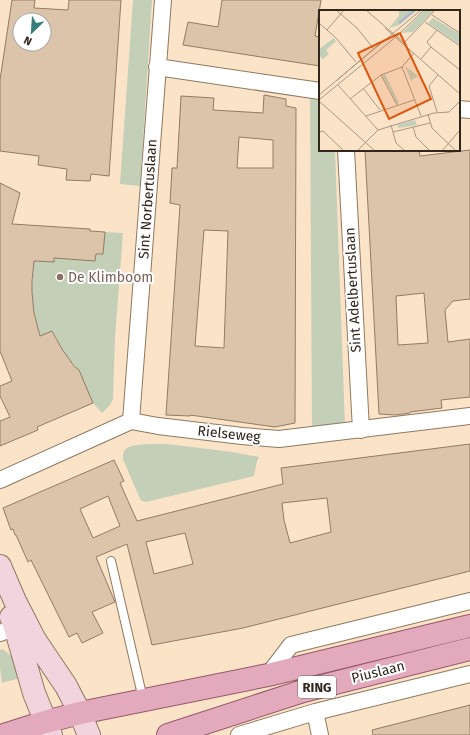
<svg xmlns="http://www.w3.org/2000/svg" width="470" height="735" font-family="'Fira Sans',sans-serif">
<rect width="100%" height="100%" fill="#fbe3c8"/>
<path fill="#c4cfb7" d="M133 0H152L140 186 120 184Z
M310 99 320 100V150H335L345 426 312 429Z
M105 232 123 233 115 338 113 399 110 405 102 413 93 403 80 373 81 374V373C69 360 60 347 53 331L41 336C32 312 30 292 34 267L28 261 53 262 54 258 103 254Z
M167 444 232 452 259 457 257 461 254 476 146 502 142 501 140 499 123 459C123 455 123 450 127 448 134 443 158 444 167 444Z
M2 649C15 656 16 665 20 678L2 683 0 668V650Z"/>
<path fill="#dcc4aa" stroke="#917b62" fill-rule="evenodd" d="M12 0H35L34 8 68 10 69 0H121L109 176 91 174 90 181 66 180 67 169 38 165 39 156 0 151V80ZM20 20H44V44H20Z
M222 0H321L315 36 320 37V66L183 45 188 22 218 27Z
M264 95 286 99V106L296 108 295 423 275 427 190 415V416L166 415 180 205 170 203 172 168H177L181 96 214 98 213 110 263 113ZM239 137 273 140V168H237ZM204 230 228 231 224 348 195 346Z
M365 150H419L420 156 470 150V299L453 301 445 310 448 342 470 339V397L441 400 442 408 410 412V413L396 415 379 414ZM424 293 428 343 398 345 396 296Z
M0 183 20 193 12 224 90 229V231L105 232 103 254H96L95 261 54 258V262L34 261 32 281V292L34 313 40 336 52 331 62 349 74 366 79 370 93 403 37 427 38 430 0 446V421L10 417 0 396V386L12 381 0 351Z
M470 444V571L243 628 152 645 127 544 96 557 115 602 92 612 103 633 82 643 77 633 69 637 31 560 28 562 16 535H15L13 529 11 530 3 508 114 460 124 481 120 483 137 521 283 484 281 468ZM108 496 120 526 93 538 80 509ZM327 498 331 532 290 543 284 520 282 503ZM185 533 193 564 154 574 146 542Z
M470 705V735H373L372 730Z"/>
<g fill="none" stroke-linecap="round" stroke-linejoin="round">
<g stroke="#8f7960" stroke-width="10">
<path id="lane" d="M111 561 143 699"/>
</g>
<g stroke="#8f7960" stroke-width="18">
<path id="street" d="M157 67 320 91
M459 109 470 110
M346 150 361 430
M131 421 163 0
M0 480 131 421 158 426 242 436 279 439 470 416
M0 633 24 624
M268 675 291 645 470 601
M315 712 320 735
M239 735 315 712 470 674"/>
</g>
<g stroke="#8f7960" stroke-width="24">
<path id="secondary" d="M0 566 15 601 35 640 66 686 80 713 89 735
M11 617 15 627 34 693 51 735"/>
</g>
<g stroke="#975767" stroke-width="24">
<path id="primary" d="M4 735 45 722 80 713 268 675 470 626
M168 735 303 691 470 649"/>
</g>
<use href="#lane" stroke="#fff" stroke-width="8"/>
<use href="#street" stroke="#fff" stroke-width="16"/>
<use href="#secondary" stroke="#f1d4dd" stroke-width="22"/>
<use href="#primary" stroke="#e2aabc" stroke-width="22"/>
</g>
<circle fill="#8d6e63" stroke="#fff" stroke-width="1.5" cx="60" cy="277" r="4"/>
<g text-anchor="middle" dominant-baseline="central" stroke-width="4" stroke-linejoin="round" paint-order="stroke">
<rect fill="#fff" stroke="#6d6760" stroke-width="1" x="298" y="676" width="38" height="22" rx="3"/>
<g font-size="13" font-weight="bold" fill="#2f261c">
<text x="317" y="687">RING</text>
</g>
<g font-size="14" fill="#2f261c" stroke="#fff">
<text transform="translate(148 199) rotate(-86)">Sint Norbertuslaan</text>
<text transform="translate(353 290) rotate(-93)">Sint Adelbertuslaan</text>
<text transform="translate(229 434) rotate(6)">Rielseweg</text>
<text transform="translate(378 672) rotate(-14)">Piuslaan</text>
</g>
<g font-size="14" fill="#785e54" stroke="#fff" text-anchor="start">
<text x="68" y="277">De Klimboom</text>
</g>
</g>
<g transform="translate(319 10)">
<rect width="141" height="141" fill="#fbe3c8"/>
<path d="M80 0H98L80 15 70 18 80 6ZM106 0H115L94 22 83 23ZM114 8 141 24V35L109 13ZM15 28 17 31 7 40 10 44 4 49 0 46V39ZM86 56 99 66 93 70V73ZM66 64 80 93 78 94 63 65ZM96 110 98 115 79 118V115Z" fill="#c4cfb7"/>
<path fill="none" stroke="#a3b5d3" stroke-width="2" d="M80 13 96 0"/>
<path fill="none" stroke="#a99783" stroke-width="1" d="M17 0 38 18 54 38M47 0 85 33M113 5 141 23M106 12 141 36M0 13 17 28 37 52M66 18 141 84M8 20 25 0M84 34 116 0M112 37 141 60M102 49 112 37 108 32 118 20M83 57 102 106M62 65 78 95M17 71 65 30M19 75 59 120M44 78 61 100M0 85 102 0M31 89 62 65 83 57 95 43M0 90 78 26 105 0M0 91 56 141M118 102 110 76 119 65M109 104 113 118 137 141M47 106 95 90M72 115 77 133 86 141M94 117 97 127 111 141M0 122 4 121 25 141M74 122 111 113M38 141 59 120 115 103 130 102 141 91M123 141 141 120"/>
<path fill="#df560d" fill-opacity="0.15" stroke="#df560d" stroke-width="2" d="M81 23 112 89 70 109 39 43Z"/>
<rect width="141" height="141" fill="none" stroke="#2f261c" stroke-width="2"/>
</g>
<g transform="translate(32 32) rotate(205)"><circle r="19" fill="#ffffff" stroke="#aca8a4"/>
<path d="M0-3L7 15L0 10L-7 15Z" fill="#367e78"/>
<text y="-6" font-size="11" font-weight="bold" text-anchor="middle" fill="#2f261c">N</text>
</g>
</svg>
